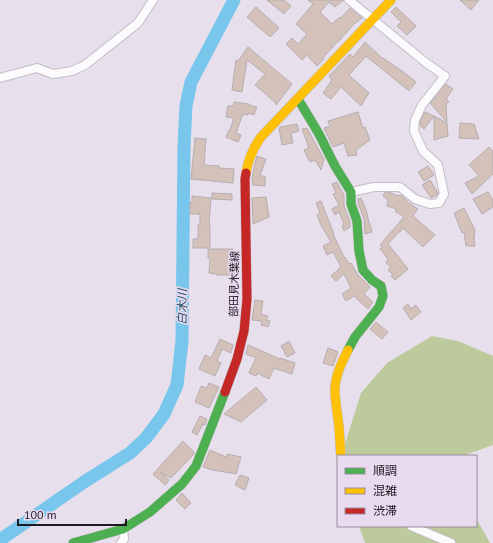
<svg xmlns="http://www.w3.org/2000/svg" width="493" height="543" font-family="'PT Sans','Noto Sans JP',sans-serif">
<rect width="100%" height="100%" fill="#e7dfeb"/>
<path fill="#bdca9c" d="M432 336 458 341 493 356V445L462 456H346L344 447 361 393 387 363Z
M476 518 490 543H365L359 526H476Z"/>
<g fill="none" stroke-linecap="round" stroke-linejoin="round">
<path stroke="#78c6ec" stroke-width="13" d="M0 540 84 482 130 453 146 438 164 414 177 385 182 341 184 146 186 106 191 82 234 0"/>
</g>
<path fill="#d4c1ba" stroke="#b6aeb0" d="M267 0H284L291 6 284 14Z
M308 0H344L335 7 329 2 320 12 332 24 340 17 341 18 350 8 362 18 353 25 339 41H338L323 58 324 59 317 66 307 55 302 60 286 44 292 38 298 44 307 34 296 24 313 4Z
M460 0H479L471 10Z
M256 7 279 28 270 37 247 17Z
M396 7 416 26 407 35 397 26 401 22 391 12Z
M365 42 382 58H383L402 71 416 82 409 91 366 56 349 75 369 93 361 106 341 87 331 99 323 93 332 80 329 76 350 54 353 57Z
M248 47 292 84 276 105 275 102 255 85 265 74 247 60 242 92 232 90 236 60 238 61Z
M446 84 453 89 446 99 449 102 446 104 447 122 430 103Z
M234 102 249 104V105L257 107 254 115 248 113V115L243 114 236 133 241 135 238 142 226 137 229 130H230L234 118 226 117 228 106H234Z
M358 112 363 128 365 127 370 140 356 150 357 155 348 156 344 143 333 147 324 128 330 126 328 121Z
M425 112 434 116 424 129 420 126V121Z
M434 116 447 123 448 136 434 140Z
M460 123 474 124 479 139 459 138Z
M297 124 299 131 291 133 293 143 282 145 279 128 280 127Z
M307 128 324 159 321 170 315 160 310 162 304 150 309 148 302 129Z
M195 138 206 139 204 165 219 166V168L234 169 233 183 191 179Z
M489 147 493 151V174L472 194 465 183 479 176 469 165Z
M257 156 266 159 260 176H265V186L253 185 252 179 253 173 255 163Z
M428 166 434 175 424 181 418 172Z
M430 180 438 193 437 195 431 198 422 185Z
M337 182 344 195V206L350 222V227L344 231 342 226 344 224 339 212 335 215 332 209 339 205 333 194 336 193 332 184Z
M385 192H390L395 195 402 196 409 203 418 209 413 216 435 235 423 247 403 228 400 232H399L388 244 408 269 395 280 391 276 393 275 388 270 391 267 386 263 388 259 380 249 382 247 380 245 404 217 395 211 397 209 387 206 388 200 383 196Z
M488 192 493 200V207L482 214 473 199Z
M212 193 232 194V200L212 199Z
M192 196 211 198 209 225H210V248H193V239H198V225H200V214H190V202H192Z
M266 197 269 217 253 224 252 198Z
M361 198 368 215H367L372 232 365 234 364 219 358 203V199Z
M321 201 334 234H333L344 257H345L349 264 351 263 358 275 370 287 364 294 373 302 368 309 354 296 346 301 342 294 351 288 344 274 336 281 331 276 341 267 333 252 327 255 323 246 331 242 321 225 317 215 320 213 316 203Z
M464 208 475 230 474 239 475 246H466L464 232 462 233 454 213Z
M208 249H233V265H236V275H217V274L209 273 210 258H208Z
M255 300 263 301 261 314 268 316 266 320 270 321 268 327 261 325 262 321 252 320Z
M408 304 411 309 416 305 421 312 411 320 403 308Z
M376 322 388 332 382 339 370 329Z
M220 339 233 345 231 353 222 349 217 361 221 363 215 376 199 369 205 355 211 358Z
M289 341 295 353 287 357 281 346Z
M248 345 280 359V358L295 363 292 374 274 368 269 379 257 373 256 376 249 373 256 358 246 354Z
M328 348 338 352 333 366 323 363Z
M209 383 219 387 209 408 195 402 201 386 207 388Z
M256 387 267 400 241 422 224 414Z
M200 416 207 419 205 425 203 424 197 435 192 432Z
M183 441 194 452V454L171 478 160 472 169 480 165 485 153 474Z
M210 450 226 457 227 454 241 457 236 474 213 470 203 467Z
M240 475 249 478 245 490 235 485Z
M182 493 191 503 185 509 176 500Z"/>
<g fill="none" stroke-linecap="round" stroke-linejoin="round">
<g stroke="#c3bdc6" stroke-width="10">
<path id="street" d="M349 0 425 62 445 76 422 105 415 120 414 131 423 151 438 165 444 194 439 203 430 204 415 199 400 187H374L351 192
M0 78 37 68 53 74 72 71 85 65 138 23 153 0
M411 526 451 543
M121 543 124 539 123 529"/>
</g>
<g stroke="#c3bdc6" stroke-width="10">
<path id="fast" d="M298 99 319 134 335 166 351 192V204L357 221 359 251 363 270 372 280 381 286 383 296 379 307 355 337 348 350
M73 543 123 529 150 512 182 484 196 466 225 392"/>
</g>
<g stroke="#c3bdc6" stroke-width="10">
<path id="slow" d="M246 173C248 159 253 148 261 137L391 0
M341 456C340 447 340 438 339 428 338 417 336 406 335 394 334 378 341 364 348 350"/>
</g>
<g stroke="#c3bdc6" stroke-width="10">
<path id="jam" d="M225 392 237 359 244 331 247 299 245 179 246 173"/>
</g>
<use href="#street" stroke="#fbfafc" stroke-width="8"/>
<use href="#fast" stroke="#4caf50" stroke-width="9"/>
<use href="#slow" stroke="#ffc107" stroke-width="9"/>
<use href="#jam" stroke="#c62828" stroke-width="9"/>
</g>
<g text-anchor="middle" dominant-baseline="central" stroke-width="3" stroke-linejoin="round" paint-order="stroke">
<g font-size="11" fill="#1f1a22" stroke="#e9daf0">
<text transform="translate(234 284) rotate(-89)">部田見木葉線</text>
</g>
<g font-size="12" font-style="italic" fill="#225166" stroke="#e9daf0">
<text transform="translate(182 307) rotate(-89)">白木川</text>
</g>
</g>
<rect x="337" y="455" width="140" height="72" fill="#e9daf0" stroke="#988d9e"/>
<rect x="345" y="468" width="20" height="6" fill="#4caf50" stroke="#988d9e"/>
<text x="373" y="475" font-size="12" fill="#1f1a22">順調</text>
<rect x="345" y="488" width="20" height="6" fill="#ffc107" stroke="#988d9e"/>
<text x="373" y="495" font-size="12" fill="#1f1a22">混雑</text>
<rect x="345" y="508" width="20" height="6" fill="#c62828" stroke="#988d9e"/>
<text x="373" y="515" font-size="12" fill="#1f1a22">渋滞</text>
<path d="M18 519v6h108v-6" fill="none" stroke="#1f1a22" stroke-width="2"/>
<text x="24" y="519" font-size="12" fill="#1f1a22" stroke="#e9daf0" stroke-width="3" paint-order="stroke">100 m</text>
</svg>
